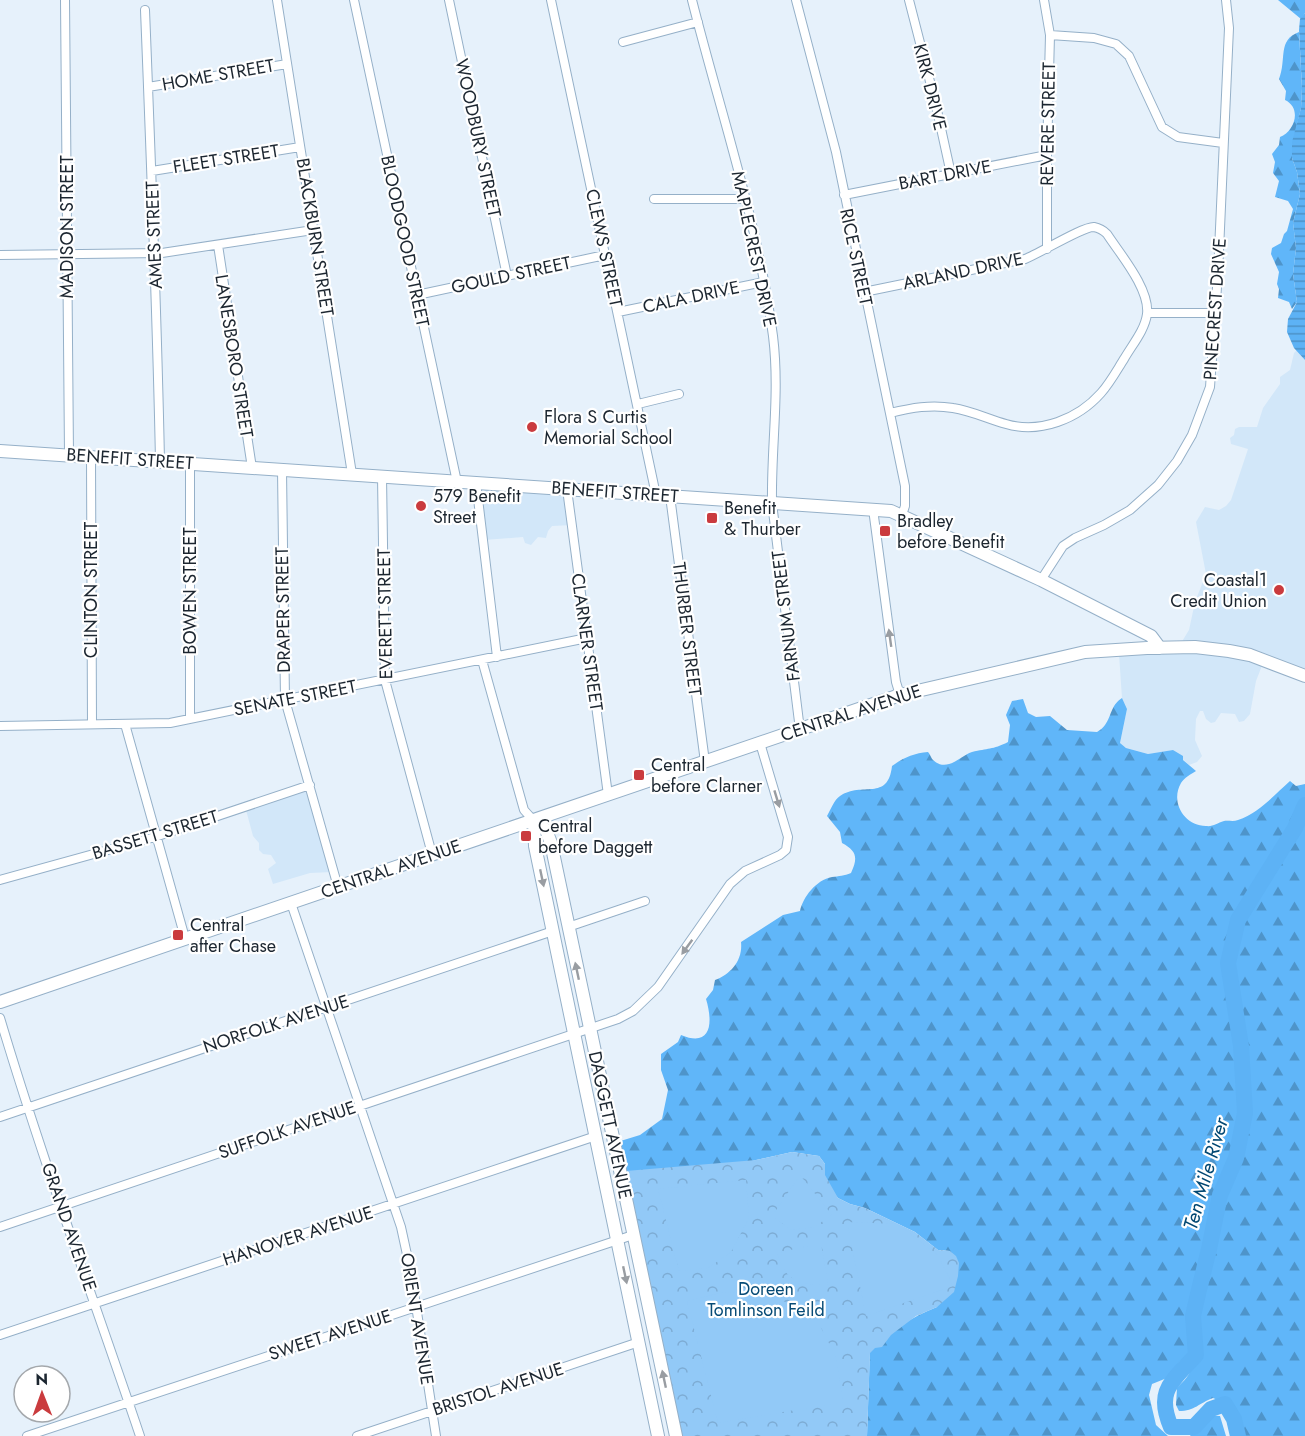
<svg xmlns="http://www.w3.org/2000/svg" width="1305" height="1436" font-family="Jost,sans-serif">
<defs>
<pattern id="forest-firs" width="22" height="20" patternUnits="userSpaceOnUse" patternTransform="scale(1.5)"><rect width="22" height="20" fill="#60b6f9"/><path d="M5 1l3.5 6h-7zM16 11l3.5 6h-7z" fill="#4e94ca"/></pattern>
<pattern id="park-crowns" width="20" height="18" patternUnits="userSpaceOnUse" patternTransform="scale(1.5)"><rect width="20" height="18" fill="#92c9f7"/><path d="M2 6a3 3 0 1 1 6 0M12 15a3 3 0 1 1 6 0" fill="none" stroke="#7dacd4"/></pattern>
<pattern id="water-rules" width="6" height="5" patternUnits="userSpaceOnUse" patternTransform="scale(1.5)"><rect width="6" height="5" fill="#5db2f5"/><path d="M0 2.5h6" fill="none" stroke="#4c91c7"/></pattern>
</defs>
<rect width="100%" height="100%" fill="#e6f1fb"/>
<path fill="#d2e7f9" d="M1297 350 1305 360V678L1263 663 1256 681 1250 714 1244 721 1239 722 1235 714 1221 713 1215 722 1211 723 1206 719 1203 711H1200L1196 719 1195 740 1202 756 1197 762 1189 765 1173 750 1148 754 1126 748 1120 743 1127 709 1122 698 1119 654 1178 648 1189 630 1195 602 1206 574 1196 522 1205 507 1219 510 1226 506 1231 500 1248 449 1231 444 1230 438 1234 435 1235 429 1239 427H1257L1263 408 1280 384V377L1290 370 1294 353Z
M480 485 565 490 572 525 552 526 548 531 546 538 538 537 531 545 525 543 523 537 484 540Z
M308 788 332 872 310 873 273 884 268 869 276 863 271 855 263 854 259 850V843L253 836 246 810Z"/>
<path fill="url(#forest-firs)" d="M1278 0H1305V13L1301 19Z
M1299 32 1302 88 1301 108 1293 142 1292 158 1297 172 1300 194 1293 223 1296 248 1293 274 1297 302 1292 309 1289 302 1278 298 1279 289 1277 284 1279 272 1271 254 1272 248 1281 243 1284 234 1287 231 1293 209 1288 201 1275 197 1279 181 1273 173 1275 162 1272 154 1279 145 1280 137C1295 131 1302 108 1285 100L1286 91 1279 79C1287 59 1277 40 1299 32Z
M1122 698 1127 709 1120 743 1126 748 1148 754 1173 750 1183 756V760L1196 771C1191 774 1184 778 1181 783 1170 802 1184 826 1206 826 1213 827 1217 823 1224 821 1228 820 1233 822 1238 820 1259 813 1273 796 1290 781L1296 786 1305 784V1436H1237C1236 1412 1236 1407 1213 1398 1199 1403 1195 1411 1179 1411L1176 1405 1177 1388C1185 1379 1195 1372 1190 1359L1180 1361 1167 1378 1152 1384 1149 1395 1156 1425 1168 1436H867L870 1349C891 1331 911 1317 937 1307L950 1251 938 1250 915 1232 865 1208 850 1204 838 1198 825 1183V1164L819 1156 792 1152 756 1160 676 1183 642 1207 614 1143 640 1135 662 1119 668 1090 661 1070V1054L678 1042 681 1035C712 1048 713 1022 706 999L713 990 715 980C731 974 743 960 741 942L783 915 800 911C803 897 816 880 832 877 839 876 844 876 851 873 858 858 857 851 842 843L840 832 827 816C831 809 834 800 840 796 862 781 888 802 892 766 903 758 914 753 928 752 930 754 931 758 933 760 947 773 960 756 972 752 988 748 992 750 1008 742L1010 725 1006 715 1012 701 1023 699 1028 713 1036 717 1050 716 1067 730 1097 732C1100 730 1103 728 1105 725 1112 716 1110 706 1122 698Z
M1203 1415 1220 1416 1226 1436H1190Z"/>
<path fill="url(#park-crowns)" d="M792 1152 819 1156 825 1164V1175L838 1198 850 1204 865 1208 915 1232 938 1250 950 1251 956 1256 959 1263 958 1276 954 1292 937 1307 916 1316 891 1335 882 1347 875 1348 870 1353 867 1436H675L626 1171 756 1160Z"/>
<path fill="#92c9f7" d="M800 1175 832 1215 814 1227 791 1230 772 1216Z
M746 1180 749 1218 731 1252 708 1268 679 1271 658 1189Z
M847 1222 897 1224 938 1255 953 1286 866 1316Z
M821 1243 828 1285C800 1285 785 1282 777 1253Z
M724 1292 768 1293 816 1318 836 1357 843 1402 718 1423 687 1301Z"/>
<path fill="url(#water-rules)" d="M1305 13V360L1294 348 1287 332 1288 319 1297 302 1293 274 1296 248 1293 223 1300 194 1297 172 1292 158V142L1301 108 1302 88 1299 30 1300 19Z"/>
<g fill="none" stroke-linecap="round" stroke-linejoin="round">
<path stroke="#5db2f5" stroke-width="16" d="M1238 1436 1234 1419 1225 1404 1211 1409 1194 1427H1171C1155 1390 1173 1381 1196 1355L1193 1316 1198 1294 1209 1249 1220 1195 1236 1158 1245 1113 1241 1046 1228 963 1238 920 1295 828 1305 805"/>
<g stroke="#95b0c8" stroke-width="10">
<path id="street" d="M65 0 69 454
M277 0 352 474
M354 0 457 482
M449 0 507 276
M551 0 656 495
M692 0C720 111 758 222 773 336 780 393 771 446 772 503L800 730
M796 0 836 152 905 486V506L902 515
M909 0 935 101 951 174
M1044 0 1050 35 1047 155V249
M145 10C151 160 157 310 160 461
M1050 35 1094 38 1116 44 1129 56 1162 127 1178 137 1223 143
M623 42 698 22
M148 87 287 64
M152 171 300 147
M844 195 1047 155
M654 199H745
M218 245 252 468
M0 255 162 253 313 230
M864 292 1025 259C1040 253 1084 226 1094 227 1099 228 1103 230 1107 234 1120 254 1150 289 1147 314 1145 330 1132 345 1124 359 1117 370 1110 383 1101 393 1078 419 1040 434 1006 424 988 419 972 411 953 408 931 404 911 408 890 413
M417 295 605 255
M618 312 764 282
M1148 313H1215
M638 404 679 394
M91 456 92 724
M190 463V719
M282 470 285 700 338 887
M382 476 385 680 432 854
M476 482 497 657
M567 489 608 795
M670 496 705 762
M873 509 896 682 900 695
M1041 580 1063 546 1075 538 1104 525 1130 510 1158 485 1177 461 1192 435 1210 387 1218 273 1229 28 1226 0
M482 660 524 810 534 821
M125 724 185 938
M0 726 170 723 587 638
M0 880 155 837 310 785
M291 903 401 1227 411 1273 436 1436
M568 927 645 901
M0 1018C42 1159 93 1297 140 1436
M0 1117 553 931
M0 1227 618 1019 633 1011 658 987 730 884 745 871 780 855 786 850 788 837 760 743
M0 1335 596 1136
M27 1436 633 1235
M357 1436 639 1342"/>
</g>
<g stroke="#95b0c8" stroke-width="14">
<path id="secondary" d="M0 451 891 511 1041 580 1151 636 1160 648
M534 821 546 830 551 843 676 1436
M534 821 535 846 658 1436
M0 1002 900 695 1085 652 1147 648 1195 647 1229 651 1250 655 1305 676"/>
</g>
<use href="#street" stroke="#fff" stroke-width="8"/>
<use href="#secondary" stroke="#fff" stroke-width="12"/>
</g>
<defs><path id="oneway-solid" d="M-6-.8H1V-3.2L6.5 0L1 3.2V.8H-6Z" transform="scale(1.5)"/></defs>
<g fill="#999da2">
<use href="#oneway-solid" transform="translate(890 638) rotate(-98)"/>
<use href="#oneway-solid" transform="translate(777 799) rotate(73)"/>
<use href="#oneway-solid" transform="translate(542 878) rotate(78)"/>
<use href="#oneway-solid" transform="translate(687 947) rotate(126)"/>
<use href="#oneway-solid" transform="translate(577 971) rotate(-102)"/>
<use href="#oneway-solid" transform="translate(625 1275) rotate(78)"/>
<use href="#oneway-solid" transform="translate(664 1379) rotate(-102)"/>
</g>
<g fill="#ca3b3e" stroke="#fff" stroke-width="2">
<circle cx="532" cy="427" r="6"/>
<circle cx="421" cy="506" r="6"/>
<rect x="706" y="512" width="12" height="12" rx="3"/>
<rect x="879" y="525" width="12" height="12" rx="3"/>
<circle cx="1279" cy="590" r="6"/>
<rect x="633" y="769" width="12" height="12" rx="3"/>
<rect x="520" y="830" width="12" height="12" rx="3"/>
<rect x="172" y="929" width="12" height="12" rx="3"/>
</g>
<g text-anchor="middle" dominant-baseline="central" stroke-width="4.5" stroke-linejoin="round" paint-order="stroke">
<g font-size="18" fill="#1c2630" stroke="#fff">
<text transform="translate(218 75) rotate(-10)">HOME STREET</text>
<text transform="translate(930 87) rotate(76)">KIRK DRIVE</text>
<text transform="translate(1048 124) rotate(-89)">REVERE STREET</text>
<text transform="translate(478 138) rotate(78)">WOODBURY STREET</text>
<text transform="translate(226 159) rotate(-9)">FLEET STREET</text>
<text transform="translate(945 175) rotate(-11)">BART DRIVE</text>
<text transform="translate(67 227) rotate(-90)">MADISON STREET</text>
<text transform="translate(154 235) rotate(-92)">AMES STREET</text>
<text transform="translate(315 237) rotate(81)">BLACKBURN STREET</text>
<text transform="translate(405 241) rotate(78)">BLOODGOOD STREET</text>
<text transform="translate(604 248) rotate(78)">CLEWS STREET</text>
<text transform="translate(754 249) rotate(78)">MAPLECREST DRIVE</text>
<text transform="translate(856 257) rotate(78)">RICE STREET</text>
<text transform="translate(963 271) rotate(-12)">ARLAND DRIVE</text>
<text transform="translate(511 275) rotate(-12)">GOULD STREET</text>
<text transform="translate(691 297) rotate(-12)">CALA DRIVE</text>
<text transform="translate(1215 309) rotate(-86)">PINECREST DRIVE</text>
<text transform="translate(234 356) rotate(81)">LANESBORO STREET</text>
<text transform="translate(130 459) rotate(4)">BENEFIT STREET</text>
<text transform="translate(615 492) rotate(4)">BENEFIT STREET</text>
<text transform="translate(91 590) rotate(-90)">CLINTON STREET</text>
<text transform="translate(190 591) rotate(-90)">BOWEN STREET</text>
<text transform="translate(283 610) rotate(-91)">DRAPER STREET</text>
<text transform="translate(385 614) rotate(-91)">EVERETT STREET</text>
<text transform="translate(786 616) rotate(-97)">FARNUM STREET</text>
<text transform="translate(687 629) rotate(83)">THURBER STREET</text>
<text transform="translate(587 642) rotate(82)">CLARNER STREET</text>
<text transform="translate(295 698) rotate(-11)">SENATE STREET</text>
<text transform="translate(851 713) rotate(-18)">CENTRAL AVENUE</text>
<text transform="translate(155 835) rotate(-17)">BASSETT STREET</text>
<text transform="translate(391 869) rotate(-19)">CENTRAL AVENUE</text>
<text transform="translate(276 1024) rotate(-18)">NORFOLK AVENUE</text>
<text transform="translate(610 1125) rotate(78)">DAGGETT AVENUE</text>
<text transform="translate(287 1130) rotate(-19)">SUFFOLK AVENUE</text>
<text transform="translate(69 1227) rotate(71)">GRAND AVENUE</text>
<text transform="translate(298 1236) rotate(-18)">HANOVER AVENUE</text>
<text transform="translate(417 1319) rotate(81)">ORIENT AVENUE</text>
<text transform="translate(330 1335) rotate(-18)">SWEET AVENUE</text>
<text transform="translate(498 1389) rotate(-18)">BRISTOL AVENUE</text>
</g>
<g font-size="18" fill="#1c2630" stroke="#fff" text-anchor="start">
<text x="544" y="417">Flora S Curtis<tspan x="544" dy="21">Memorial School</tspan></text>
<text x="433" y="496">579 Benefit<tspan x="433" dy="21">Street</tspan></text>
<text x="724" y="508">Benefit<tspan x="724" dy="21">&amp; Thurber</tspan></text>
<text x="897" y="521">Bradley<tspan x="897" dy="21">before Benefit</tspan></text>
<text x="1267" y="580" text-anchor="end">Coastal1<tspan x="1267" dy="21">Credit Union</tspan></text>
<text x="651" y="765">Central<tspan x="651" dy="21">before Clarner</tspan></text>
<text x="538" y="826">Central<tspan x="538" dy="21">before Daggett</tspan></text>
<text x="190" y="925">Central<tspan x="190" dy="21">after Chase</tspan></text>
</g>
<g font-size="18" fill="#074b76" stroke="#fff">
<text x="766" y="1289">Doreen<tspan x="766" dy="21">Tomlinson Feild</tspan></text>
</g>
<g font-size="20" font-style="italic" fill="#024873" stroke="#fff">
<text transform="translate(1206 1174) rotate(-74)">Ten Mile River</text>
</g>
</g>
<g transform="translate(42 1394) rotate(359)"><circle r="28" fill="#ffffff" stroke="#a4a8ac" stroke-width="1.5"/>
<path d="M0-4.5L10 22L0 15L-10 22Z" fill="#ca3b3e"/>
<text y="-9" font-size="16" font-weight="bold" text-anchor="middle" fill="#1c2630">N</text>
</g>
</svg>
